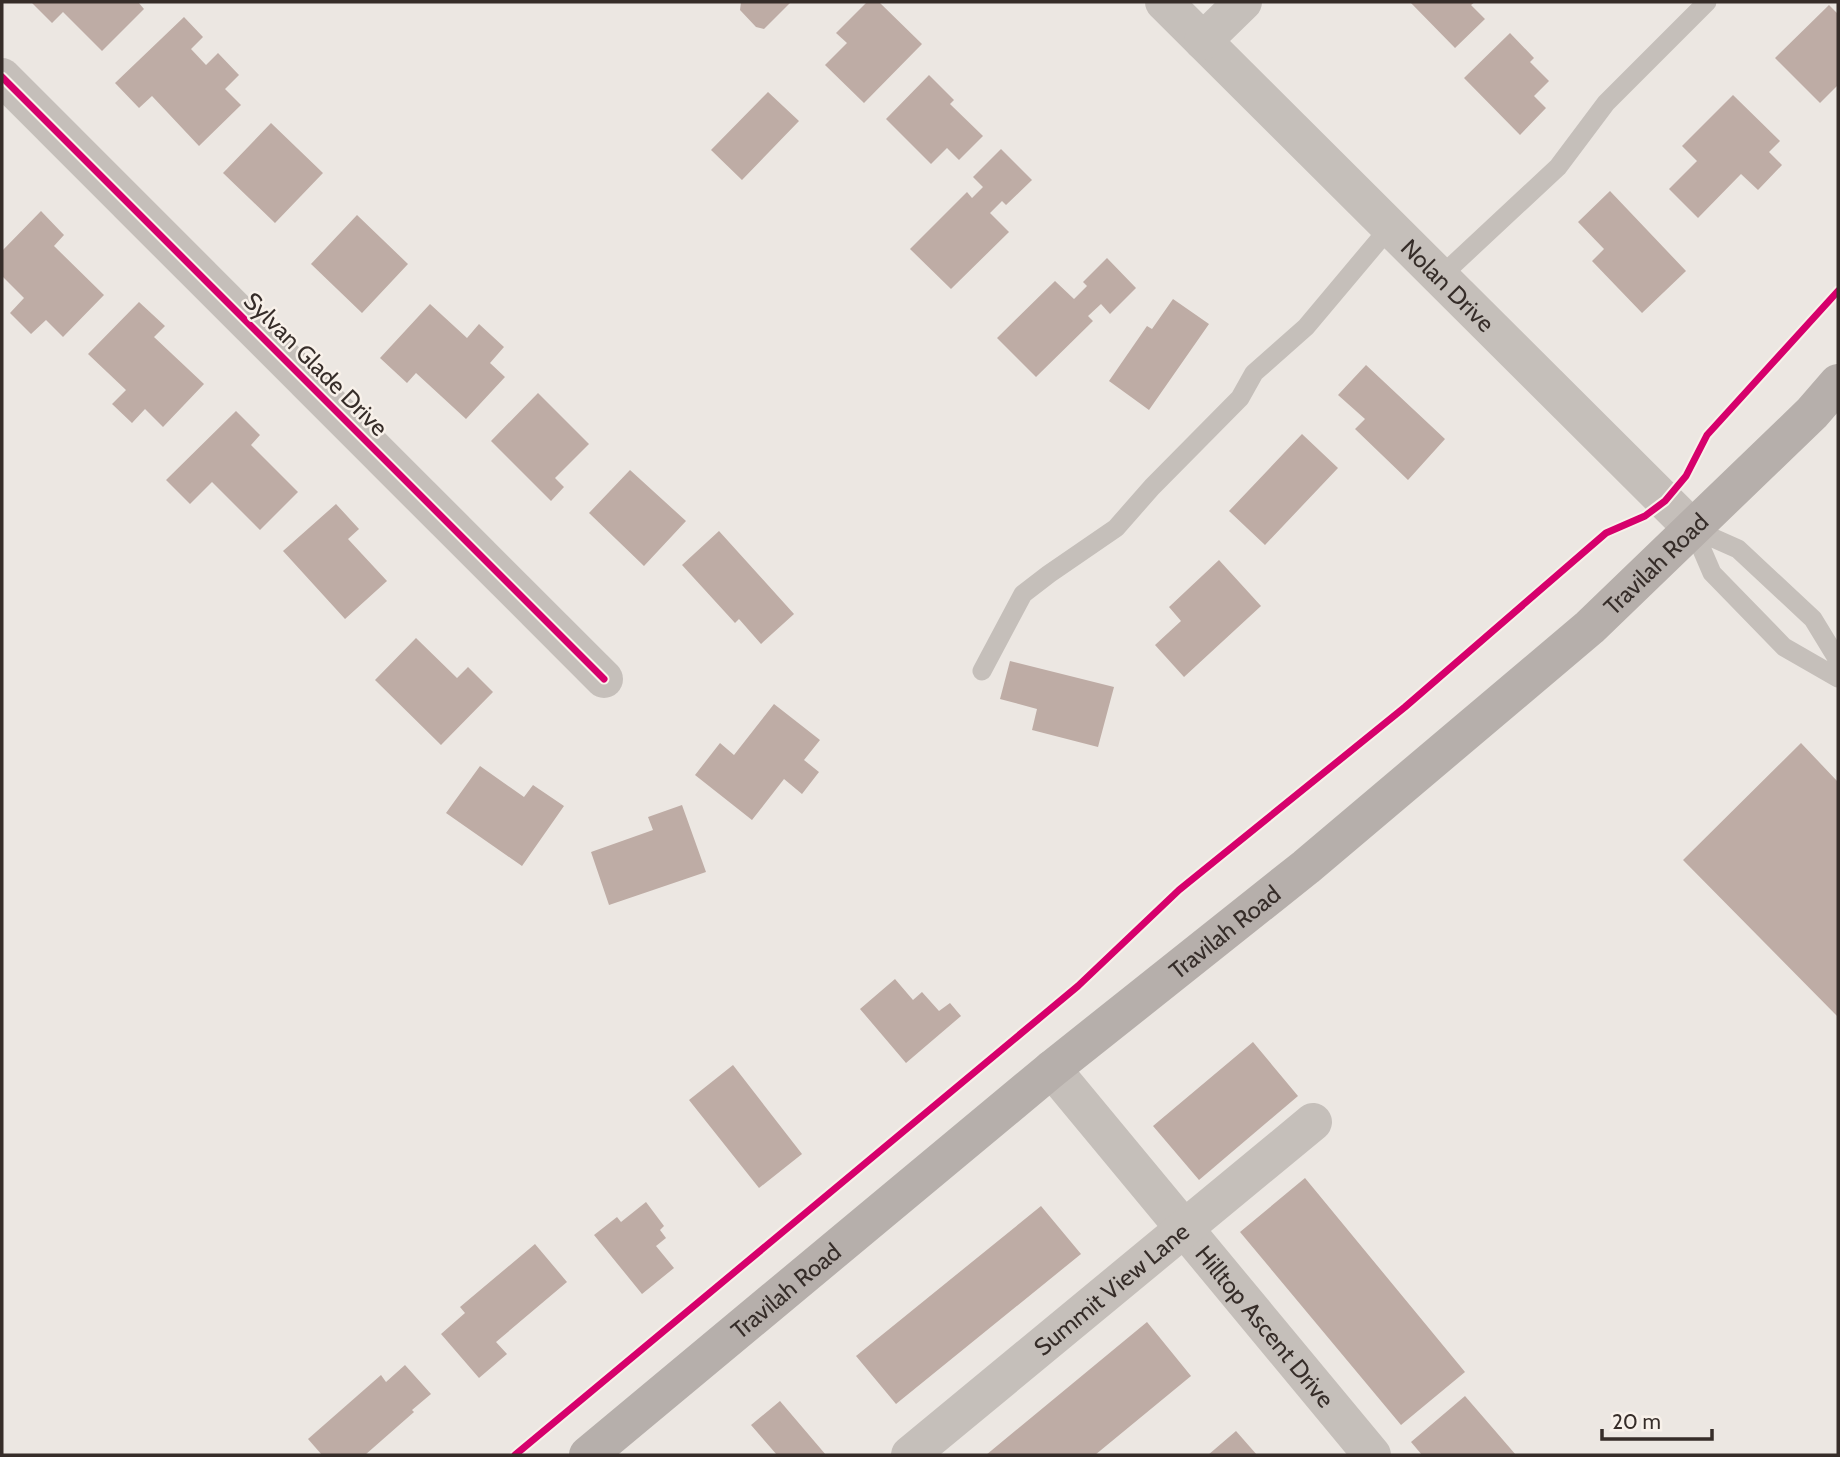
<svg xmlns="http://www.w3.org/2000/svg" width="1840" height="1457" font-family="Cabin,sans-serif">
<rect width="100%" height="100%" fill="#ece7e2"/>
<path fill="#beaca5" d="M31 2H138L144 9 102 51 63 12 52 23Z
M741 2H791L764 29 756 27 740 10Z
M867 2H879L922 44 864 103 825 65 847 43 836 33Z
M1410 2H1475L1471 5 1485 19 1455 48Z
M1829 5 1838 14V85L1820 103 1775 58Z
M184 17 203 37 191 49 206 65 218 53 239 75 225 89 241 105 199 146 152 96 139 108 115 83Z
M1510 33 1534 58 1530 62 1549 81 1534 96 1546 108 1520 135 1464 78Z
M929 75 954 100 950 104 983 136 959 160 947 148 931 164 886 119Z
M768 92 799 121 742 180 711 150Z
M1733 95 1780 141 1769 152 1782 165 1758 190 1741 174 1698 218 1669 189 1697 161 1682 146Z
M271 123 323 173 275 223 223 173Z
M1001 149 1032 180 1006 205 1002 201 990 213 1009 232 951 289 910 249 967 192 972 198 983 187 973 177Z
M1610 191 1686 271 1642 313 1592 261 1604 249 1578 222Z
M41 211 64 235 54 246 104 295 63 337 46 320 31 334 10 313 24 298 2 276V251Z
M357 215 408 264 362 313 311 264Z
M1107 258 1136 288 1110 314 1101 304 1088 316 1093 321 1036 377 997 338 1055 281 1074 299 1087 286 1083 282Z
M1173 299 1209 324 1149 410 1109 381 1147 326 1152 329Z
M139 302 165 326 154 337 204 384 163 427 145 409 132 423 112 404 126 390 88 354Z
M430 304 467 338 479 324 504 347 490 363 505 377 466 419 416 373 407 383 380 358Z
M1366 365 1445 439 1408 480 1355 429 1365 419 1338 395Z
M538 393 589 444 555 478 564 487 551 501 491 441Z
M236 411 260 435 251 445 298 492 260 530 212 482 190 504 166 480Z
M1302 434 1338 468 1265 545 1229 511Z
M630 470 686 521 644 566 589 513Z
M336 504 359 529 348 539 387 581 345 619 283 551Z
M719 531 794 614 761 644 739 619 735 623 682 565Z
M1219 560 1261 606 1184 677 1155 645 1181 621 1169 607Z
M416 638 457 678 468 667 493 692 441 745 375 680Z
M1010 661 1114 687 1098 747 1032 730 1037 709 1000 699Z
M774 704 820 740 804 760 819 772 802 794 784 779 752 820 695 775 720 743 734 755Z
M1801 743 1838 782V1017L1683 860Z
M480 766 524 797 533 785 564 806 522 866 446 813Z
M682 805 706 872 609 905 591 852 653 830 648 817Z
M895 979 913 1000 922 992 939 1011 950 1003 961 1016 906 1063 860 1009Z
M1253 1042 1298 1096 1199 1180 1153 1126Z
M733 1065 802 1154 759 1188 689 1100Z
M1305 1178 1465 1372 1401 1425 1240 1232Z
M646 1202 664 1226 660 1230 666 1238 656 1246 674 1268 642 1294 594 1235 617 1217 621 1222Z
M1041 1206 1081 1254 896 1404 856 1356Z
M535 1244 567 1282 496 1342 507 1354 479 1378 441 1334 465 1313 460 1307Z
M1147 1322 1191 1376 1095 1455H986Z
M405 1365 431 1394 412 1410 414 1412 365 1455H322L308 1439 381 1375 386 1382Z
M1465 1396 1516 1455H1422L1411 1442Z
M780 1401 826 1455H777L751 1425Z
M1236 1431 1257 1455H1208Z"/>
<g fill="none" stroke-linecap="round" stroke-linejoin="round">
<path stroke="#c5bfba" stroke-width="19" d="M1440 277 1558 167 1606 103 1707 2
M1693 529 1712 573 1784 647 1838 678
M1693 529 1738 549 1813 619 1838 660
M982 671 1023 594 1049 574 1116 528 1152 487 1240 398 1254 373 1306 327 1390 227"/>
<g stroke="#c5bfba" stroke-width="38">
<path id="s1" d="M1164 2 1693 529"/>
<path d="M1203 41 1243 2"/>
<path d="M2 77 604 679"/>
<path id="s2" d="M1052 1069 1372 1455"/>
<path id="s3" d="M910 1455 1313 1122"/>
</g>
<path stroke="#b6afab" stroke-width="38" id="s4" d="M588 1455 1052 1069 1306 867 1590 627 1812 413 1838 383"/>
<g stroke="#f8f1ea" stroke-width="11">
<path id="cycleway" d="M2 77 604 679
M515 1455 1078 986 1179 890 1405 707 1606 533 1645 516 1665 501 1686 476 1707 435 1838 291"/>
</g>
<use href="#cycleway" stroke="#d6006c" stroke-width="7"/>
</g>
<g text-anchor="middle" dominant-baseline="central" stroke-width="5" stroke-linejoin="round" paint-order="stroke">
<g font-size="24" fill="#362d29" stroke="#f8f1ea">
<text stroke="none"><textPath href="#s1" startOffset="401">Nolan Drive</textPath></text>
<text transform="translate(316 364) rotate(45)">Sylvan Glade Drive</text>
<text stroke="none"><textPath href="#s4" startOffset="1391">Travilah Road</textPath></text>
<text stroke="none"><textPath href="#s4" startOffset="824">Travilah Road</textPath></text>
<text stroke="none"><textPath href="#s3" startOffset="261">Summit View Lane</textPath></text>
<text stroke="none"><textPath href="#s4" startOffset="257">Travilah Road</textPath></text>
<text stroke="none"><textPath href="#s2" startOffset="334">Hilltop Ascent Drive</textPath></text>
</g>
</g>
<rect width="1840" height="1457" fill="none" stroke="#362d29" stroke-width="7"/>
<path d="M1602 1429v10h110v-10" fill="none" stroke="#362d29" stroke-width="3.5"/>
<text x="1612" y="1429" font-size="21" fill="#362d29" stroke="#f8f1ea" stroke-width="5" paint-order="stroke">20 m</text>
</svg>
